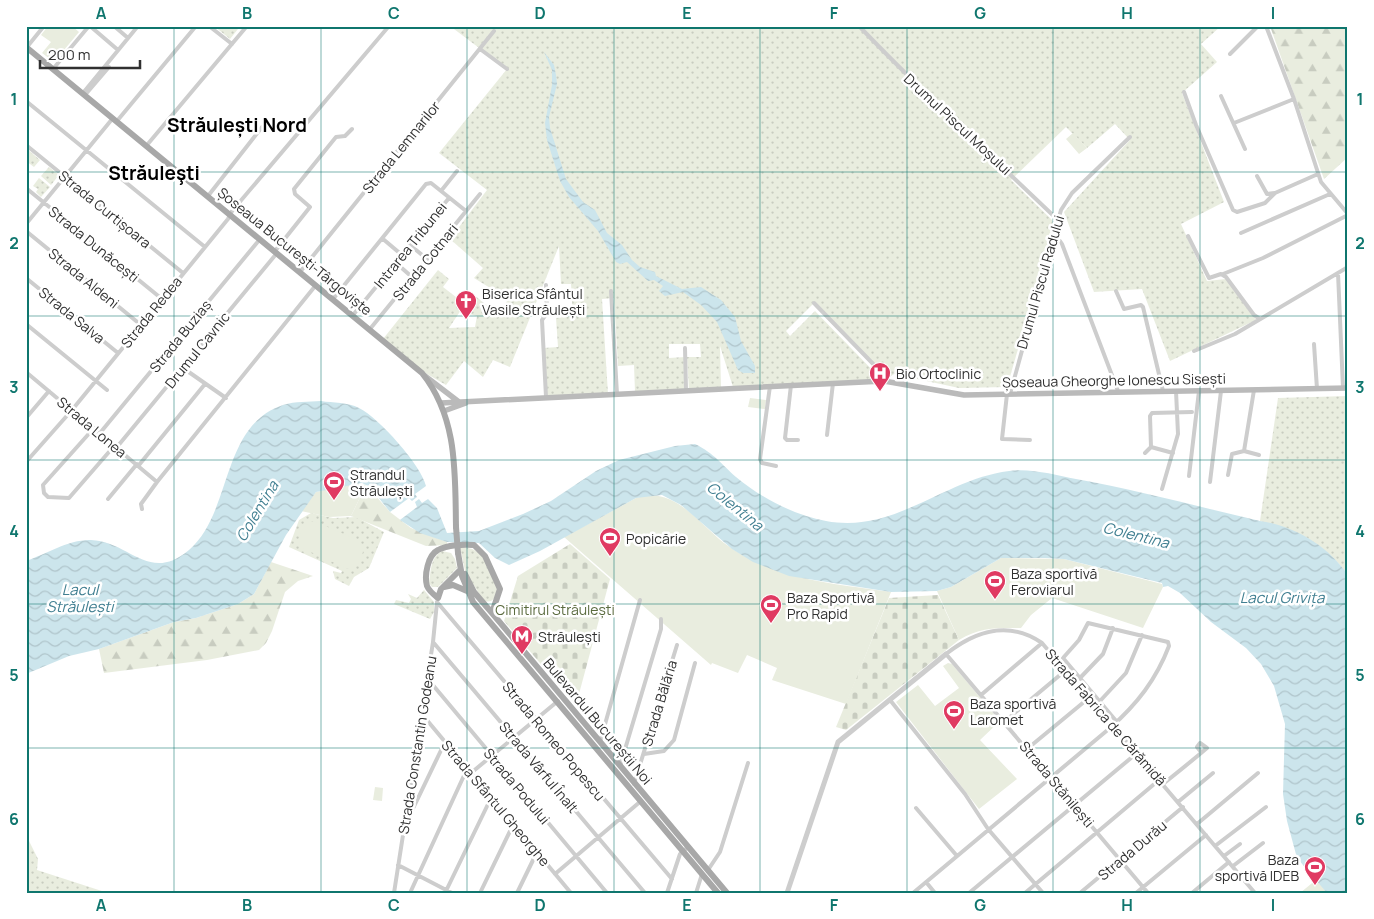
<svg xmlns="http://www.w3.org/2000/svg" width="1374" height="919" font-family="Manrope,sans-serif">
<defs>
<pattern id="grass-dots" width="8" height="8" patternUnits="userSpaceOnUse" patternTransform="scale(1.25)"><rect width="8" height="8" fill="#e9eddf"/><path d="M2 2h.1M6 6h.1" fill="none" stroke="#c8ccc0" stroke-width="1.8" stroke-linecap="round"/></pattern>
<pattern id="forest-firs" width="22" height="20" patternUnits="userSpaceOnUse" patternTransform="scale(1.25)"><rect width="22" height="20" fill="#e9eddf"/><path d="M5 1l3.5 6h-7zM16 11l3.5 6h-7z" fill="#c8ccc0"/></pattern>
<pattern id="cemetery-stones" width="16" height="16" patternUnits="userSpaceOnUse" patternTransform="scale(1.25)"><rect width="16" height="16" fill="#e9eddf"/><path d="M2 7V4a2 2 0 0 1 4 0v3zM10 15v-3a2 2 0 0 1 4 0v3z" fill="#c8ccc0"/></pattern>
<pattern id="water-waves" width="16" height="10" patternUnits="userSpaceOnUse" patternTransform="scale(1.25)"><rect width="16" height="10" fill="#cce5ec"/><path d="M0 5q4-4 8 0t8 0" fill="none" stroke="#b0c5cb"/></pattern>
</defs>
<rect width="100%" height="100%" fill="#fff"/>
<path fill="url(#grass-dots)" d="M214 26H235L238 29 230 39Z
M450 26H1221L1201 44 1217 62 1182 93 1224 202 1181 224 1207 281 1226 279 1256 320 1170 361 1142 289 1094 292 1064 212 1130 140 1115 124 1087 148 1066 127 1011 180 1052 220 1054 225 1007 387 959 388 894 374 884 381 883 376 814 303 786 331 790 336 815 311 882 380 733 387 720 346 721 388 689 390 687 357H701L700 344H669V358L685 357 686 390 635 392 634 365 618 366 614 298 602 299 608 394 546 397 544 348 558 347 556 318 573 316 571 284H561L559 246 510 367 493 360 483 377 464 361 446 385 415 367 383 339 438 270 449 279 443 287 465 304 449 328 475 327 477 316 461 312 474 295 499 315 508 299 474 278 483 268 450 239 487 190 439 153 507 69Z
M26 148 40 160 34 167 26 161Z
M49 167 59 175 51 185 41 176Z
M39 178 50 187 41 197 36 192 38 189 33 186Z
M1348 396V575C1324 542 1297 532 1260 521L1278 398Z
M311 513 333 518 356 517 384 532 369 568 354 577 349 586 335 579 333 571 341 573 342 571 289 547 299 520Z
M460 547C487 548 488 567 498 589 496 597 492 605 483 600L465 571Z
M442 551 451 553 455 559 457 568 438 587H432L429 583C431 571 430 558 442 551Z
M424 590 434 602V612L430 619 394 604 396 600 409 603 411 599 408 594 417 598Z
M26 835 38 859 37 870 108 893H26Z"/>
<path fill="url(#forest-firs)" d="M1270 26H1348V157L1324 179Z
M366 485 390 512 411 528 447 542V545L426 546 351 516Z
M271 562 313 576 298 581 285 592 272 631 266 643 259 650 207 660 104 673 99 649 174 622 196 618 238 604 254 594Z"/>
<path fill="url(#cemetery-stones)" d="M570 544 610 579 576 705 504 621 518 576Z
M938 595 959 640 846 730 836 727 889 598Z"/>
<path fill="#e9eddf" d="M48 26H72L79 32 54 62 42 53 51 42 41 35Z
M1073 133 1087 148 1079 154 1066 139Z
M750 398 766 400 765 409 748 407Z
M357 483 366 485 351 516 329 517 301 511 316 492Z
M649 495C681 495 701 525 724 543 774 580 831 583 891 592L846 704 772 680 777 668 747 655 738 673 712 663 711 665 564 537 636 498Z
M314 521 360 541 363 552 358 564 348 569 302 548C296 536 301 525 314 521Z
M1001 558 1064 559 1162 584 1163 587 1143 628 1052 598 1031 615 1021 628C997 628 980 627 959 640L937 591 951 587Z
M948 663 952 664 1000 721 980 740 1017 779 979 809 896 702 918 685 935 706 959 688 943 666Z
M375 787 383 788 382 801 373 800Z
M1317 879 1327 893H1300Z"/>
<path fill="url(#water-waves)" d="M544 52 554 65 556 75 557 84 549 117 550 128 566 179 583 202 595 210 607 233 622 245 632 260 640 267 655 272 656 276 682 289 701 287 721 300 735 317 741 341 755 366V373H743L738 370 717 322 701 305 683 292 665 296 659 291 663 286 654 280 648 281 627 262 620 264 616 262 598 231 569 197 560 181 547 140 545 123 552 85V70Z
M321 401C333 403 348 402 359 408 379 418 421 465 426 486L415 494 417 497 412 501 409 498 390 512 370 487 362 483 316 492 286 535 254 594 238 604 196 618 174 622 99 649 69 656 26 674V561C46 554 70 539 91 540 129 541 149 584 189 550 233 512 220 426 283 405 296 401 308 402 321 401Z
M695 444C715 454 720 463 736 477 761 498 794 515 826 521 895 534 944 479 1009 471 1031 468 1055 475 1076 479 1138 490 1199 507 1260 521 1295 526 1328 546 1348 575V893H1327L1297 858 1287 821 1283 794 1285 724 1274 686 1261 664 1246 648 1211 622 1180 593 1168 586 1163 587 1162 583 1064 559 1045 558H1001L951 587 937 591 891 592 789 576 753 562 732 549 681 505 662 495 636 498 540 551 509 565 495 558 479 543 447 542 420 533 400 520 417 507 415 502 419 499 422 503 428 499 437 508 447 533 479 531 523 514 551 501 596 471 619 460 675 446Z"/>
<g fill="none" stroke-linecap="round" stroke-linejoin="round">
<path stroke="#cdcdcd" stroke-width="4" d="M90 26 118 50
M114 26 128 38
M209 26 232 44
M543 26H549
M859 26C923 93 991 156 1058 220
M1266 26 1294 99 1321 182 1348 214
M27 47 44 26
M480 49 507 69
M1230 54 1258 26
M53 69 89 26
M1184 92 1196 125 1233 210 1237 212 1265 203 1275 193
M83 93 138 26
M85 95 109 67
M1221 96 1245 149
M26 101 205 247
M117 121 196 26
M1234 123 1294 99
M26 145 183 273
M147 145 247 26
M1257 176 1267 194 1275 193 1318 174
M26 188 162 299
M441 191 457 171
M208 196 262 127
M26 224 113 118
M26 231 141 325
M1241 233 1330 194
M1188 236 1209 278 1221 274 1226 277 1254 315 1260 319
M383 239 402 255
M1052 241H1060L1062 244 1118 391
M410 245 427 259
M275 251 310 207 295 194 294 189 336 137 345 136 352 129
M396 263 412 277
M300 272 494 31
M1338 273 1343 388
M1223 274 1263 258 1348 215
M26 278 118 353
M546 285 547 313 542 320 546 397
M611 291 617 394
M1116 291 1124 309 1141 305 1143 307 1163 391
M333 299 426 184 431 183 466 211
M814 303 880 371 884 381
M353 315 449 198
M26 324 107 390
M370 329 480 194
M1314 344 1317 389
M685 348 686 390
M1194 351 1235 334 1348 267
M183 368 226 398
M26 372 157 482
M791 385 785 438 787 440H798
M770 386 760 459 762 463 776 466
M1007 394 1002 439 1030 440
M1010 394 1061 210 1072 193 1130 137
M26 418 49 391
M94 428 43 485 44 493 48 497 69 498 115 445
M100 433 260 239
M827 435 833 383
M117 447 277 253
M1244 451 1259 455
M1145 453 1151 447
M1173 453 1151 447 1150 416 1152 413 1192 412
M26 462 72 410 228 219 232 211 389 26
M139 465 205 384
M1228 475 1232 454 1244 451 1254 390
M1189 476 1199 391
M1210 482 1221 391
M1162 489 1178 434 1176 391
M108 499 137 464
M142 509 141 504 157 482 316 285
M437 602 672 879
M433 642 645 893
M427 678 607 893
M1080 678 1103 654 1113 628
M981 695 1042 643
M890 700 965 794 988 829 1043 893
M1100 701 1126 673 1142 635
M421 713 571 893
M1004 722 1066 670
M600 742 640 600
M1027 749 1090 697
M644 754 664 751 674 740 695 663
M620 766 661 629V619
M471 773 558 701
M634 784 677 645
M1163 784C1178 772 1193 760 1207 748L1200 743 1197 747 1201 752
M1178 802 1213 773
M916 808 957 856
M407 821 445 742
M1197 824 1258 773
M1215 846 1266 807
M1224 856 1240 844
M398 865 452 893
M1233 866 1263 843
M708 870 720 852 748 763
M555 874 641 801
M926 882 935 893
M394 893 433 642 437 602
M410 893 467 769
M445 893 491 798
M480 893 513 825
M517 893 537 852
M667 893 680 854 688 847
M696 893 702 874
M913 893 1110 728C1137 704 1156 680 1169 646L1168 642 1088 623 1079 640 1063 658 1117 722
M969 893 1137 753
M1025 893 1159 780
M1080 893 1183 807
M1136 893 1206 835
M1148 893 946 654C975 631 1009 620 1042 643L1255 893
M1192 893 1229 862"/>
<path stroke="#cdcdcd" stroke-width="5" d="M787 893 838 742 946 654"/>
<path stroke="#bababa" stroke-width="5.5" d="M425 376 459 402
M441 403 884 381 964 395 1348 388
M444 411 466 403"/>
<path stroke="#a8a8a8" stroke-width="6" d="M26 47 422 373C458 418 455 473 456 527
M458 553 462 576 473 602 718 893
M460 570 441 589 438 598C433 594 429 591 427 586 424 575 428 555 438 550 447 545 464 544 474 545L485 556 500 589 492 613
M465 574 474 592 492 613 727 893
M444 587 453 585 467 591"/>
<path stroke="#a8a8a8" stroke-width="6" d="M456 527 458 553"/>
</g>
<path fill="none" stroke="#0f766e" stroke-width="1" stroke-opacity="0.55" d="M174 26V893M321 26V893M467 26V893M614 26V893M760 26V893M907 26V893M1053 26V893M1200 26V893M26 172H1348M26 316H1348M26 460H1348M26 604H1348M26 748H1348"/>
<defs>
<g id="church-pin" transform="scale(1.125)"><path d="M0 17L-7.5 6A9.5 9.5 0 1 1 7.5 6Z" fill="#e03a62" stroke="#fff"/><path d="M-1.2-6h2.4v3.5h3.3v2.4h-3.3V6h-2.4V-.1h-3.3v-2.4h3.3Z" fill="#fff"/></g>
<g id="hospital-pin" transform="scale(1.125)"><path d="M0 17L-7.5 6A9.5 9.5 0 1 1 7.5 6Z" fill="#e03a62" stroke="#fff"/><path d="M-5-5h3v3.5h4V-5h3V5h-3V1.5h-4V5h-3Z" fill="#fff"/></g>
<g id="stadium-pin" transform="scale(1.125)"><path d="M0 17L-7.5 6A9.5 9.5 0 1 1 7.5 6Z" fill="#e03a62" stroke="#fff"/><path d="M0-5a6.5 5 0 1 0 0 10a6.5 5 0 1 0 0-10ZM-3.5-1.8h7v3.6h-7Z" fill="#fff"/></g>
<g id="metro-pin" transform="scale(1.125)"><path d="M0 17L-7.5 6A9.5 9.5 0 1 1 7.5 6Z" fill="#e03a62" stroke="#fff"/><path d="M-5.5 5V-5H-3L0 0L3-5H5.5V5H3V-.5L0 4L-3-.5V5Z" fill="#fff"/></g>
</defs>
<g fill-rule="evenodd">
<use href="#church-pin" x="466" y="301"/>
<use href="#hospital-pin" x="880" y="373"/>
<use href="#stadium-pin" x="334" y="482"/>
<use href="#stadium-pin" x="610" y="538"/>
<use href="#stadium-pin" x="995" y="581"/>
<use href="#stadium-pin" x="771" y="605"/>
<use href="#metro-pin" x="522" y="636"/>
<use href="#stadium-pin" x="954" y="711"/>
<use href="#stadium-pin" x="1315" y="867"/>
</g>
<g text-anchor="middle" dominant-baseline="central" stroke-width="5" stroke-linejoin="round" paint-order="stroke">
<g font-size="14" fill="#303030" stroke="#fff">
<text transform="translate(958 124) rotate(43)">Drumul Piscul Moșului</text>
<text transform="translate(401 147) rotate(-51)">Strada Lemnarilor</text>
<text transform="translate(105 209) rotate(39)">Strada Curtișoara</text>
<text transform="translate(94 244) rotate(39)">Strada Dunăcești</text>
<text transform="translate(410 245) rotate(-51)">Intrarea Tribunei</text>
<text transform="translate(295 251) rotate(39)">Șoseaua București-Târgoviște</text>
<text transform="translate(425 262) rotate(-51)">Strada Cotnari</text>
<text transform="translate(84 278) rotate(39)">Strada Aldeni</text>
<text transform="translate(1040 282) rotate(-74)">Drumul Piscul Radului</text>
<text transform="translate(151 312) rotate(-51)">Strada Redea</text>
<text transform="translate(72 315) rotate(39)">Strada Salva</text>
<text transform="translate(180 336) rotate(-51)">Strada Buziaș</text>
<text transform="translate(197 350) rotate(-51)">Drumul Cavnic</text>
<text transform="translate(1114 380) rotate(-1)">Șoseaua Gheorghe Ionescu Sisești</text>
<text transform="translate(92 427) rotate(40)">Strada Lonea</text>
<text transform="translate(659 703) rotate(-73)">Strada Bălăria</text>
<text transform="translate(1106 717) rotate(49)">Strada Fabrica de Cărămidă</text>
<text transform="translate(598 721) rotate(50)">Bulevardul Bucureștii Noi</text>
<text transform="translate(554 741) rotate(50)">Strada Romeo Popescu</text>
<text transform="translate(417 745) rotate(-81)">Strada Constantin Godeanu</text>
<text transform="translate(539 767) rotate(50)">Strada Vârful Înalt</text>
<text transform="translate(1057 784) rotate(50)">Strada Stănilești</text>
<text transform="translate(517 786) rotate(50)">Strada Podului</text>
<text transform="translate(496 803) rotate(50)">Strada Sfântul Gheorghe</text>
<text transform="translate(1132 850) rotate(-40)">Strada Durău</text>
</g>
<g font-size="14" fill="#303030" stroke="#fff" text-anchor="start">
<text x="482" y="293">Biserica Sfântul<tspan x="482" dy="16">Vasile Străulești</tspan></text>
<text x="896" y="373">Bio Ortoclinic</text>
<text x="350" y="474">Ștrandul<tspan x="350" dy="16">Străulești</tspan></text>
<text x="626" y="538">Popicărie</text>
<text x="1011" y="573">Baza sportivă<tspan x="1011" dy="16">Feroviarul</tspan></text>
<text x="787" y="597">Baza Sportivă<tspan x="787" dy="16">Pro Rapid</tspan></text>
<text x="538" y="636">Străulești</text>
<text x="970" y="703">Baza sportivă<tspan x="970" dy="16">Laromet</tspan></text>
<text x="1299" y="859" text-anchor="end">Baza<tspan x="1299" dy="16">sportivă IDEB</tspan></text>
</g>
<g font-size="14" fill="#5b6b3f" stroke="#fff">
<text x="555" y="609">Cimitirul Străulești</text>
</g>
<g font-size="15" font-style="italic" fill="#407f91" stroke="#fff">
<text transform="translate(735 506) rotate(39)">Colentina</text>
<text transform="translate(257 511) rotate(-59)">Colentina</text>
<text transform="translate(1136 535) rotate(14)">Colentina</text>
<text x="80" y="589">Lacul<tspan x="80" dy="17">Străulești</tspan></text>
<text x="1282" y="597">Lacul Grivița</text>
</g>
<g font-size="19" font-weight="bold" fill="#000" stroke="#fff">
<text x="237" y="125">Străulești Nord</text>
<text x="154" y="173">Străuleşti</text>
</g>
</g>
<rect width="1374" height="919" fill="none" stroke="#ffffff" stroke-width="55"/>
<path d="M40 60v8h100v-8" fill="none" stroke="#303030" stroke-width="2.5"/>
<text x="48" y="60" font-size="15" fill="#303030" stroke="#ffffff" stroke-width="4" paint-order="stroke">200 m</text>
<rect x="28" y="28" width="1318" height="864" fill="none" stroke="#0f766e" stroke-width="2"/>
<g font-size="16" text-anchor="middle" font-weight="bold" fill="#0f766e">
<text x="101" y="19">A</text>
<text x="247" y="19">B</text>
<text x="394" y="19">C</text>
<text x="540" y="19">D</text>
<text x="687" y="19">E</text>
<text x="834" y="19">F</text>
<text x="980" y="19">G</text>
<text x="1127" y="19">H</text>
<text x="1273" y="19">I</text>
<text x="14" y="105">1</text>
<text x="1360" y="105">1</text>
<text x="14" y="249">2</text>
<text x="1360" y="249">2</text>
<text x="14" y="393">3</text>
<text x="1360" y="393">3</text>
<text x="14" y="537">4</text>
<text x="1360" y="537">4</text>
<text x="14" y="681">5</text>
<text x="1360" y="681">5</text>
<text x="14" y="825">6</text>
<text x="1360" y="825">6</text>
<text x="101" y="911">A</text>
<text x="247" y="911">B</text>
<text x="394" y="911">C</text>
<text x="540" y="911">D</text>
<text x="687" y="911">E</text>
<text x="834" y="911">F</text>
<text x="980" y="911">G</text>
<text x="1127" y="911">H</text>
<text x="1273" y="911">I</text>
</g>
</svg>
